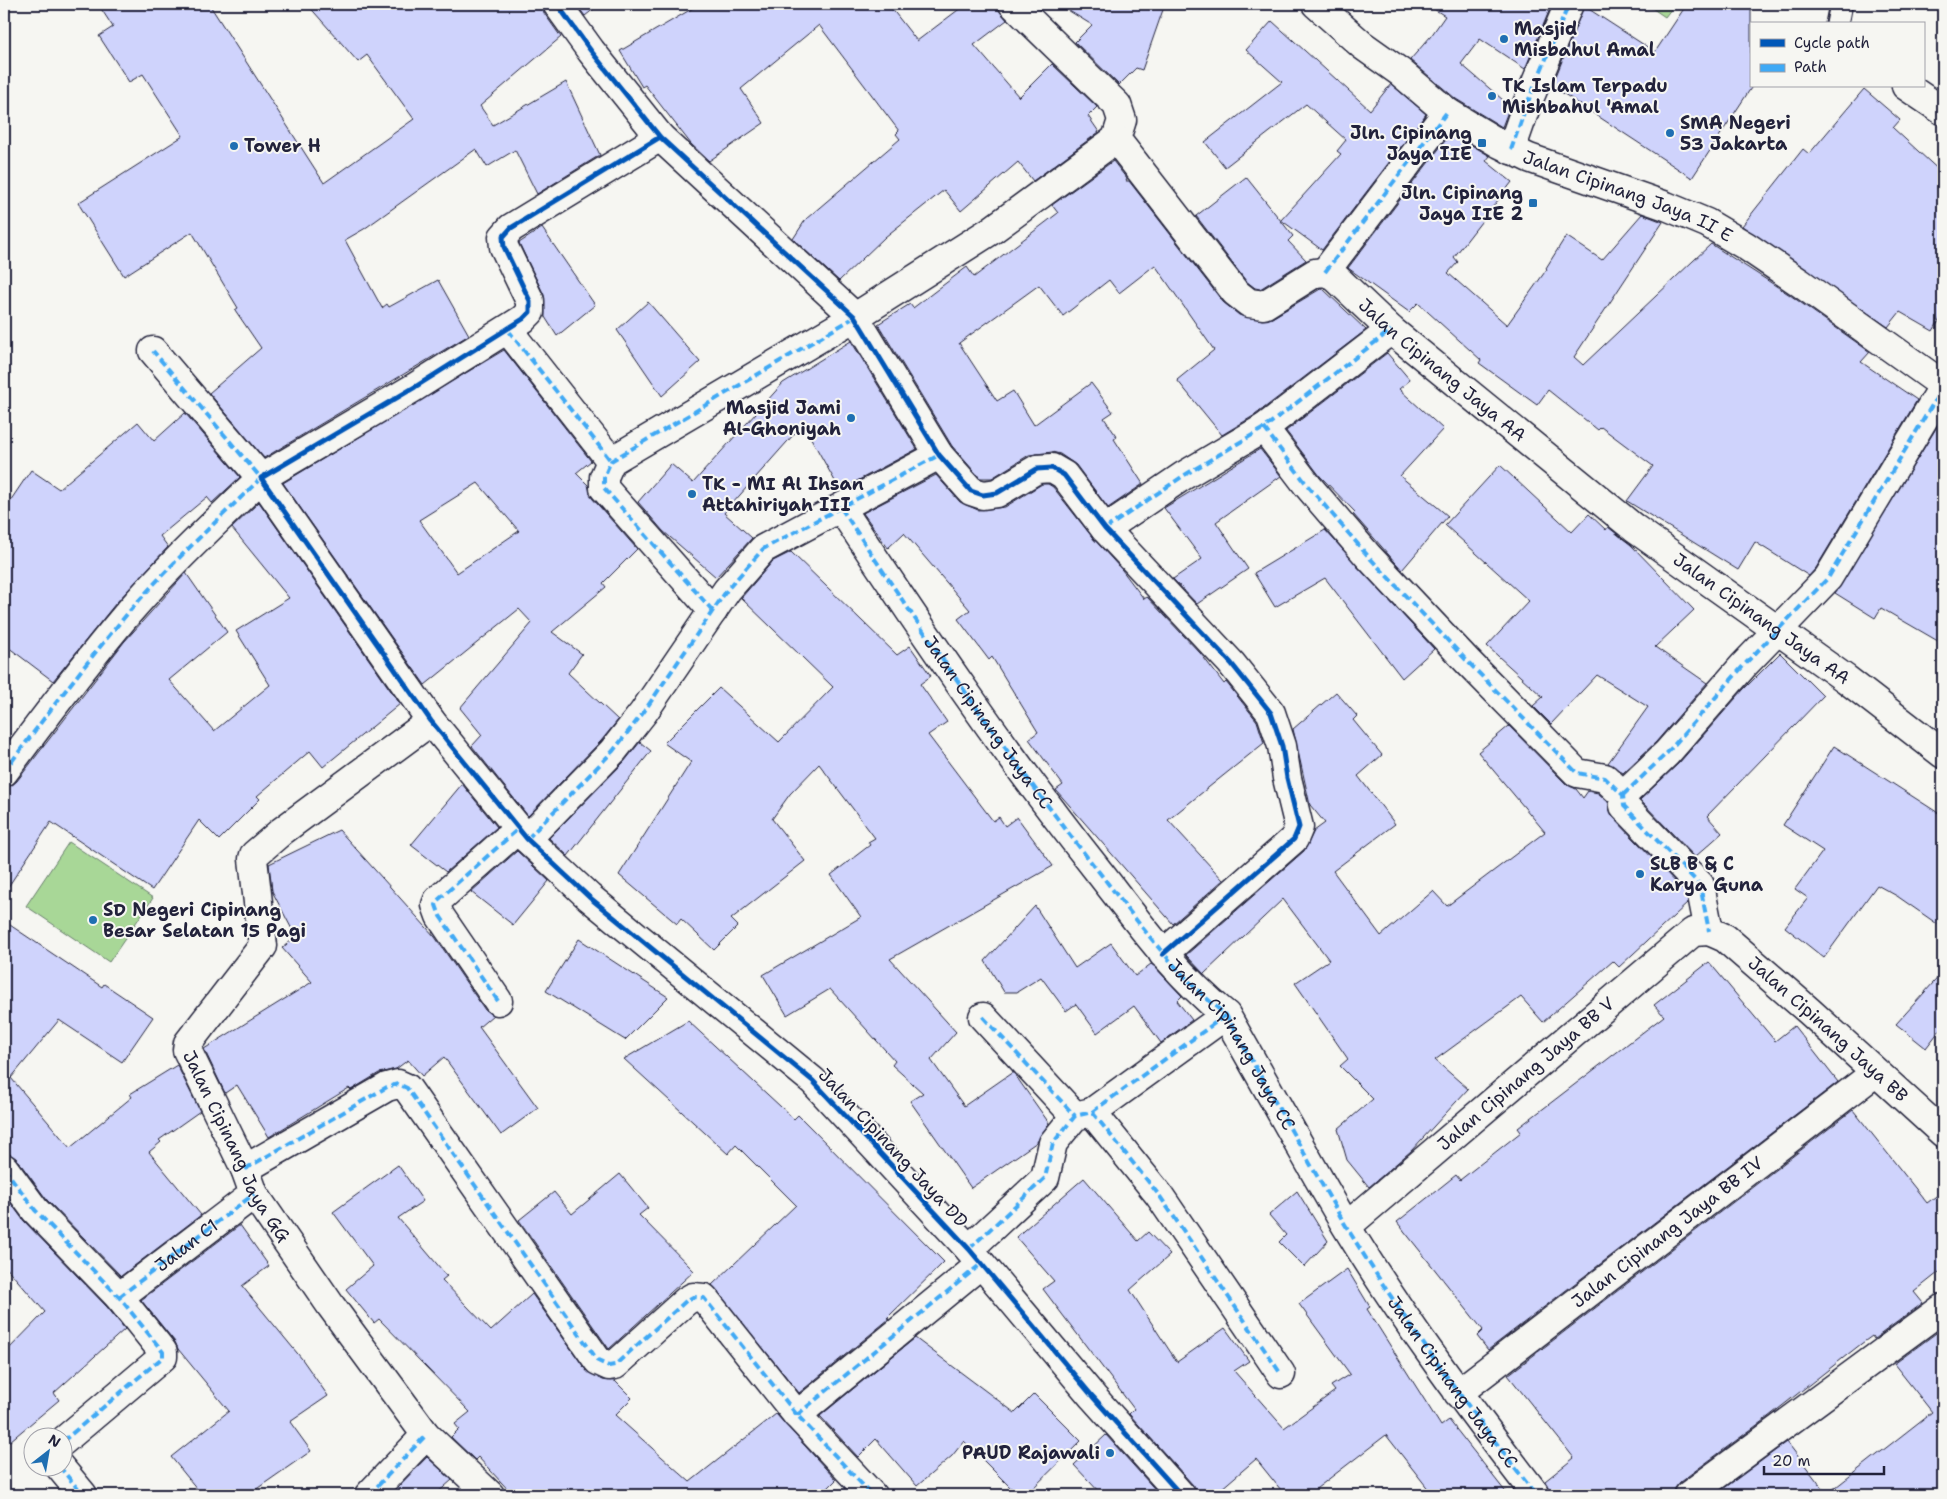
<svg xmlns="http://www.w3.org/2000/svg" width="1947" height="1499" font-family="'Shantell Sans',sans-serif">
<rect width="100%" height="100%" fill="#f6f6f2"/>
<filter id="ink" filterUnits="userSpaceOnUse"><feTurbulence type="fractalNoise" baseFrequency=".02" numOctaves="2"/><feDisplacementMap in="SourceGraphic" scale="10" xChannelSelector="R" yChannelSelector="G"/><feConvolveMatrix kernelMatrix="1 2 1 2 8 2 1 2 1" color-interpolation-filters="sRGB"/></filter>
<g filter="url(#ink)">
<path fill="#a8d797" stroke="#657c69" d="M1646 4H1675L1665 17Z
M69 842 153 898 109 962 26 906Z"/>
<path fill="#cfd3fc" stroke="#22223b" fill-rule="evenodd" d="M98 4H209L324 183 414 119 367 55 358 62 307 4H542L544 13 561 37 480 106 493 125 566 82 600 155 537 194 515 150 487 167 476 149 364 229 345 240 382 308 387 304 389 307 438 280 469 335 264 458 209 393 261 348 235 310 238 308 192 232 124 276 78 203 183 136 143 74 129 82 99 36 113 27Z
M576 4H600L585 16Z
M700 4H888L917 41 966 4H998V9L1007 20 974 45 1019 97 1052 64 1097 107 1088 116 1099 132 1033 181 1018 162 961 211 944 190 885 237 839 281 793 239 806 219 900 139 896 134 899 131 819 25 741 89 764 123 709 161 691 144 645 85 642 87 620 51Z
M1058 4H1165L1142 70 1136 68 1119 85 1075 42 1092 25Z
M1426 4H1552L1525 69 1480 39 1461 64 1510 106 1502 127 1456 99 1410 60 1431 36 1445 16Z
M1687 4H1751V88L1692 178 1552 86 1584 6 1655 52Z
M1272 21 1370 110 1391 84 1426 114 1322 250 1281 220 1341 154 1337 151 1346 140 1306 104 1225 167 1205 142 1282 82 1246 50Z
M1864 89 1900 120 1893 128 1943 174V314L1933 331 1900 312 1888 327 1742 226 1803 149 1809 154Z
M1451 133 1490 156 1486 161 1512 182 1454 257 1458 262 1448 273 1507 325 1547 269 1546 268 1566 236 1602 260 1642 214 1663 222 1574 357 1583 365 1711 244 1790 295 1870 352 1861 362 1917 400 1816 568 1809 576 1755 542 1738 570 1627 501 1653 466 1601 427 1598 430 1548 390 1537 405 1479 363 1481 360 1418 303 1409 312 1348 268Z
M1113 161 1127 179 1126 181H1129L1223 302 1239 315 1262 320 1272 318 1322 288 1366 330 1255 415 1222 435 1177 380 1214 350 1155 265 1119 293 1109 280 1063 316 1039 285 959 343 997 401 1013 391 1034 425 1091 383 1113 412 1104 418 1117 437 1114 439 1143 484 1108 508 1076 465 1060 454 1052 452 1029 455 992 478H980L952 446 878 324 910 304 913 308 967 267 974 277 1058 213 1052 205Z
M1246 177 1293 236 1288 241 1306 260 1260 289 1255 288 1246 281 1196 216Z
M542 228 595 305 557 336 545 317 544 295 519 243Z
M648 302 700 362 662 396 617 330Z
M851 341 917 449 840 490 803 424 724 513 752 538 716 577 663 531 638 502 671 464 693 483 783 383Z
M504 350 591 461 576 473 588 485 592 498 637 549 603 583 606 587 552 632 582 654 568 673 618 720 601 741 528 816 472 746 482 735 460 708 532 623 519 609 425 685 283 483ZM478 483 519 531 457 573 419 520Z
M1387 353 1410 380 1399 389 1443 429 1400 476 1448 516 1402 570 1353 514 1355 512 1320 476 1286 431Z
M185 413 240 477 212 503 207 497 160 536 168 547 116 603 53 681 4 644V510L31 470 59 489 138 422 154 441Z
M1943 417V644L1881 608 1875 618 1835 593Z
M1260 449 1281 476 1216 522 1248 569 1197 604 1173 579 1202 559 1164 508Z
M1500 465 1572 532 1589 514 1606 530 1608 527 1631 545 1694 610 1655 647 1707 683 1656 742 1623 773 1608 763 1648 707 1597 675 1551 724 1533 706 1543 697 1487 646 1529 601 1445 525Z
M936 475 960 502 978 510 1005 507 1042 484H1048L1053 487 1093 538 1122 570 1144 599 1147 597 1201 654 1224 684 1226 682 1257 721 1264 743 1168 820 1223 880 1173 924 1056 790 1063 785 1029 739 1038 732 992 657 989 660 958 619 970 610 904 533 888 548 863 513Z
M259 502 400 704 323 767 310 751 257 796 260 799 219 840 199 820 152 890 51 822 4 893V787L11 786 17 781 124 642 186 573 227 632 169 680 214 731 270 685 236 631 289 598 232 528Z
M1325 530 1434 649 1402 678 1325 578 1275 607 1254 573Z
M791 552 897 655 910 646 931 676 920 684 947 722 928 735 993 821 999 817 1005 826 1017 817 1053 866 890 959 956 1032 931 1060 964 1106 1013 1072 1049 1123 1037 1142 971 1188 910 1101 923 1093 892 1065 895 1061 830 989 787 1015 763 975 861 917 831 875 870 845 868 842 875 838 819 764 790 794 772 819 805 861 731 919 738 926 714 950 681 919 677 924 619 875 691 762 664 743 719 688 779 742 833 687 741 598 773 561Z
M1780 653 1823 696 1707 816 1722 833 1695 857 1640 800 1679 763 1743 690Z
M1336 692 1357 716 1353 720 1382 755 1358 776 1395 824 1333 871 1381 936 1433 891 1447 906 1545 832 1478 752 1509 726 1566 784 1576 789 1583 798 1588 791 1598 793 1608 802 1613 817 1686 893 1688 903 1619 967 1613 961 1543 1022 1521 997 1435 1060 1468 1089 1411 1151 1369 1187 1347 1160 1338 1129 1373 1099 1340 1066 1348 1059 1295 983 1329 960 1283 899 1204 974 1186 955 1304 851 1314 831 1325 823 1310 805 1293 729Z
M640 742 651 751 568 856 549 838 624 762Z
M1834 746 1943 816V928L1897 896 1877 885 1824 958 1785 927 1808 898 1795 889 1823 851 1783 825Z
M462 784 497 827 446 872 411 845Z
M339 830 435 937 485 1010 493 1015 479 1027 538 1108 501 1135 444 1057 422 1076 408 1060 396 1069 379 1073 351 1090 349 1088 269 1137 237 1085 225 1093 204 1049 312 982 282 948 296 937 272 891 269 864Z
M517 851 549 881 513 925 471 892Z
M1035 906 1075 968 1111 943 1135 976 1151 964 1154 966 1182 996 1177 1001 1192 1020 1161 1043 1134 1006 1097 1033 1076 1004 1066 1011 1041 977 1017 992H1004L985 961Z
M4 921 102 987 104 984 153 1017 122 1062 59 1020 11 1078 70 1148 132 1097 130 1094 177 1065 200 1111 159 1140 161 1142 149 1152 201 1215 121 1276 47 1200 16 1158 4 1152Z
M579 939 668 997 625 1040 546 991Z
M1709 962 1775 1041 1794 1026 1838 1082 1488 1350 1477 1336 1483 1330 1397 1222 1456 1175 1460 1180 1521 1132 1518 1128 1664 1016 1654 1005Z
M1943 972V1026L1926 1048 1896 1024Z
M688 1021 794 1119 798 1115 944 1262 887 1318 889 1319 799 1393 712 1285 796 1205 736 1145 728 1154 624 1059Z
M1853 1110 1927 1203 1943 1191V1269L1914 1292 1923 1303 1874 1339 1872 1336 1861 1344 1768 1417 1680 1482 1675 1488 1674 1495H1551L1545 1481 1574 1458 1508 1375Z
M398 1165 423 1201 398 1218 447 1276 442 1280 491 1331 532 1294 586 1370 603 1380 615 1381 632 1398 615 1415 690 1482 776 1414 836 1480 821 1495H513L478 1457 475 1460 451 1437 459 1429 455 1424 470 1412 379 1319 374 1323 346 1289 373 1266 333 1212Z
M620 1174 648 1208 639 1215 694 1271 609 1349 519 1220 554 1192 572 1214Z
M1084 1178 1138 1241 1148 1232 1170 1255 1130 1290 1177 1362 1225 1328 1249 1361 1234 1371 1284 1428 1335 1391 1331 1386 1350 1374 1299 1304 1347 1269 1370 1307 1367 1309 1441 1426 1449 1420 1508 1495H1433L1386 1435 1308 1495H1285L1256 1459 1214 1495H1196L1193 1485 1129 1414 1134 1409 1043 1289 1054 1281 1016 1237Z
M1297 1191 1328 1241 1304 1267 1279 1242 1286 1235 1269 1215Z
M4 1194 24 1221 107 1307 125 1329 54 1393 59 1400 4 1446V1354L45 1312 4 1265Z
M240 1225 269 1266 242 1286 302 1359 328 1396 290 1422 311 1451 248 1495H202L171 1457 229 1411 178 1349 175 1342 141 1300Z
M1943 1328V1495H1715L1787 1442 1827 1494 1932 1412 1894 1364Z
M915 1338 1015 1413 1034 1394 1081 1441 1026 1495H1018L964 1441 952 1456 917 1486 876 1439 858 1457 820 1416Z
M1106 1435 1160 1495H1102L1074 1465Z
M427 1457 452 1480 435 1495H390Z"/>
<g fill="none" stroke-linecap="round" stroke-linejoin="round">
<g stroke="#22223b" stroke-width="25">
<path id="service" d="M1837 24 1841 4"/>
</g>
<g stroke="#22223b" stroke-width="31">
<g id="minor">
<path d="M557 4 591 51 660 137 855 317 939 455 971 491 983 495 997 493 1037 469 1052 468 1064 475 1105 529 1231 663 1271 713 1282 746 1287 778 1299 827 1294 839 1163 954"/>
<path id="s1" d="M1013 4 1117 105 1122 120 1116 139 1235 292 1249 303 1264 305 1315 273 1325 272 1334 276 1391 330 1634 528 1846 679 1943 754"/>
<path id="s2" d="M1316 4 1362 45 1400 72 1447 112 1500 144 1529 158 1666 206 1707 223 1746 246 1799 282 1943 385"/>
<path d="M1906 86 1943 111"/>
<path d="M660 137 511 228 503 237 504 247 530 301V312L523 319 415 387 261 478 431 721 527 839 589 897 813 1081 969 1249 1093 1397 1181 1495"/>
<path d="M1511 150 1527 104 1569 4"/>
<path d="M1325 272 1447 112"/>
<path d="M508 330 611 461"/>
<path d="M1264 428 1308 486 1368 556 1468 662 1577 773 1605 778 1623 795 1624 806 1700 885 1709 931"/>
<path id="s3" d="M841 508C923 632 1006 755 1099 872 1138 922 1176 975 1226 1015 1266 1085 1305 1156 1346 1226 1403 1320 1469 1408 1536 1495"/>
<path d="M1105 529 1183 476 1264 428 1391 330"/>
<path d="M713 611 604 488V477L611 461 855 317 992 230 1116 139"/>
<path id="s4" d="M431 721 282 831 254 855 253 859 263 946 188 1043 187 1050 245 1169 254 1194 331 1306 426 1435 490 1495"/>
<path d="M4 772C44 718 84 665 128 613 169 565 216 522 261 478L153 351"/>
<path d="M1623 795 1667 753 1744 665 1828 578 1943 387"/>
<path d="M527 839 613 751 643 713 727 590 763 549 939 455"/>
<path id="s5" d="M1709 931 1725 938 1809 1011 1943 1133"/>
<path d="M498 1001 440 916 436 905 438 900 518 829"/>
<path d="M983 1017 1075 1116"/>
<path d="M1092 1112 1159 1195 1281 1374"/>
<path d="M4 1168 35 1210 119 1297 163 1352V1357L62 1442"/>
<path d="M245 1169 387 1087 398 1084 407 1088 598 1361 609 1366 615 1365 686 1301 693 1297 704 1298 797 1415 872 1495"/>
<path id="s6" d="M1347 1226 1693 932 1709 931"/>
<path d="M969 1249 1045 1178 1053 1143 1075 1116 1092 1112 1226 1015"/>
<path id="s7" d="M119 1297 254 1194"/>
<path id="s8" d="M1458 1393 1875 1073"/>
<path d="M797 1415 981 1264"/>
<path d="M59 1466 83 1495"/>
<path d="M369 1495 426 1435"/>
<path d="M1689 1495 1943 1308"/>
</g>
</g>
<use href="#service" stroke="#f6f6f2" stroke-width="21"/>
<use href="#minor" stroke="#f6f6f2" stroke-width="28"/>
<path stroke="#3fa9f5" stroke-width="4" stroke-dasharray="8 4" stroke-linecap="butt" d="M1511 150 1527 104 1569 4
M1325 272 1447 112
M508 330 611 461
M1264 428 1308 486 1368 556 1468 662 1577 773 1605 778 1623 795 1624 806 1700 885 1709 931
M841 508C923 632 1006 755 1099 872 1138 922 1176 975 1226 1015 1266 1085 1305 1156 1346 1226 1403 1320 1469 1408 1536 1495
M1105 529 1183 476 1264 428 1391 330
M713 611 604 488V477L611 461 855 317
M4 772C44 718 84 665 128 613 169 565 216 522 261 478L153 351
M1623 795 1667 753 1744 665 1828 578 1943 387
M527 839 613 751 643 713 727 590 763 549 939 455
M498 1001 440 916 436 905 438 900 518 829
M983 1017 1075 1116
M1092 1112 1159 1195 1281 1374
M4 1168 35 1210 119 1297 163 1352V1357L62 1442
M245 1169 387 1087 398 1084 407 1088 598 1361 609 1366 615 1365 686 1301 693 1297 704 1298 797 1415 872 1495
M969 1249 1045 1178 1053 1143 1075 1116 1092 1112 1226 1015
M119 1297 254 1194
M797 1415 981 1264
M59 1466 83 1495
M369 1495 426 1435"/>
<g stroke="#f6f6f2" stroke-width="8">
<path id="cycleway" d="M557 4 591 51 660 137 855 317 939 455 971 491 983 495 997 493 1037 469 1052 468 1064 475 1105 529 1231 663 1271 713 1282 746 1287 778 1299 827 1294 839 1163 954
M660 137 511 228 503 237 504 247 530 301V312L523 319 415 387 261 478 431 721 527 839 589 897 813 1081 969 1249 1093 1397 1181 1495"/>
</g>
<use href="#cycleway" stroke="#0057b8" stroke-width="5"/>
</g>
</g>
<g fill="#1f6fb2" stroke="#f6f6f2" stroke-width="2">
<circle cx="1504" cy="39" r="5"/>
<circle cx="1492" cy="96" r="5"/>
<circle cx="1670" cy="133" r="5"/>
<rect x="1477" y="138" width="10" height="10" rx="2.5"/>
<circle cx="234" cy="146" r="5"/>
<rect x="1528" y="198" width="10" height="10" rx="2.5"/>
<circle cx="851" cy="418" r="5"/>
<circle cx="692" cy="494" r="5"/>
<circle cx="1640" cy="874" r="5"/>
<circle cx="93" cy="920" r="5"/>
<circle cx="1110" cy="1453" r="5"/>
</g>
<g text-anchor="middle" dominant-baseline="central" stroke-width="4" stroke-linejoin="round" paint-order="stroke">
<g font-size="18" font-weight="bold" fill="#22223b" stroke="#f6f6f2" text-anchor="start">
<text x="1514" y="29">Masjid<tspan x="1514" dy="21">Misbahul Amal</tspan></text>
<text x="1502" y="86">TK Islam Terpadu<tspan x="1502" dy="21">Mishbahul 'Amal</tspan></text>
<text x="1680" y="123">SMA Negeri<tspan x="1680" dy="21">53 Jakarta</tspan></text>
<text x="1472" y="133" text-anchor="end">Jln. Cipinang<tspan x="1472" dy="21">Jaya IIE</tspan></text>
<text x="244" y="146">Tower H</text>
<text x="1523" y="193" text-anchor="end">Jln. Cipinang<tspan x="1523" dy="21">Jaya IIE 2</tspan></text>
<text x="841" y="408" text-anchor="end">Masjid Jami<tspan x="841" dy="21">Al-Ghoniyah</tspan></text>
<text x="702" y="484">TK - MI Al Ihsan<tspan x="702" dy="21">Attahiriyah III</tspan></text>
<text x="1650" y="864">SLB B &amp; C<tspan x="1650" dy="21">Karya Guna</tspan></text>
<text x="103" y="910">SD Negeri Cipinang<tspan x="103" dy="21">Besar Selatan 15 Pagi</tspan></text>
<text x="1100" y="1453" text-anchor="end">PAUD Rajawali</text>
</g>
<g font-size="18" fill="#22223b" stroke="#f6f6f2">
<text stroke="none"><textPath href="#s2" startOffset="370">Jalan Cipinang Jaya II E</textPath></text>
<text stroke="none"><textPath href="#s1" startOffset="631">Jalan Cipinang Jaya AA</textPath></text>
<text stroke="none"><textPath href="#s1" startOffset="1036">Jalan Cipinang Jaya AA</textPath></text>
<text stroke="none"><textPath href="#s3" startOffset="260">Jalan Cipinang Jaya CC</textPath></text>
<text stroke="none"><textPath href="#s5" startOffset="155">Jalan Cipinang Jaya BB</textPath></text>
<text stroke="none"><textPath href="#s3" startOffset="665">Jalan Cipinang Jaya CC</textPath></text>
<text stroke="none"><textPath href="#s6" startOffset="235">Jalan Cipinang Jaya BB V</textPath></text>
<text stroke="none"><textPath href="#s4" startOffset="552">Jalan Cipinang Jaya GG</textPath></text>
<text transform="translate(893 1148) rotate(47)">Jalan Cipinang Jaya DD</text>
<text stroke="none"><textPath href="#s8" startOffset="264">Jalan Cipinang Jaya BB IV</textPath></text>
<text stroke="none"><textPath href="#s7" startOffset="85">Jalan C1</textPath></text>
<text stroke="none"><textPath href="#s3" startOffset="1070">Jalan Cipinang Jaya CC</textPath></text>
</g>
</g>
<rect width="1947" height="1499" fill="none" stroke="#f6f6f2" stroke-width="20"/>
<rect x="10" y="10" width="1927" height="1479" fill="none" stroke="#22223b" stroke-width="2" filter="url(#ink)"/>
<rect x="1750" y="22" width="175" height="65" fill="#f6f6f2" stroke="#a1a1a9"/>
<rect x="1760" y="39" width="25" height="8" fill="#0057b8" stroke="#a1a1a9"/>
<text x="1794" y="48" font-size="15" fill="#22223b">Cycle path</text>
<rect x="1760" y="64" width="25" height="8" fill="#3fa9f5" stroke="#a1a1a9"/>
<text x="1794" y="72" font-size="15" fill="#22223b">Path</text>
<g transform="translate(48 1452) rotate(31)"><circle r="24" fill="#f6f6f2" stroke="#a1a1a9"/>
<path d="M0-4L9 19L0 12L-9 19Z" fill="#1f6fb2"/>
<text y="-8" font-size="14" font-weight="bold" text-anchor="middle" fill="#22223b">N</text>
</g>
<path d="M1764 1466v8h120v-8" fill="none" stroke="#22223b" stroke-width="2.5"/>
<text x="1772" y="1466" font-size="15" fill="#22223b" stroke="#f6f6f2" stroke-width="4" paint-order="stroke">20 m</text>
</svg>
